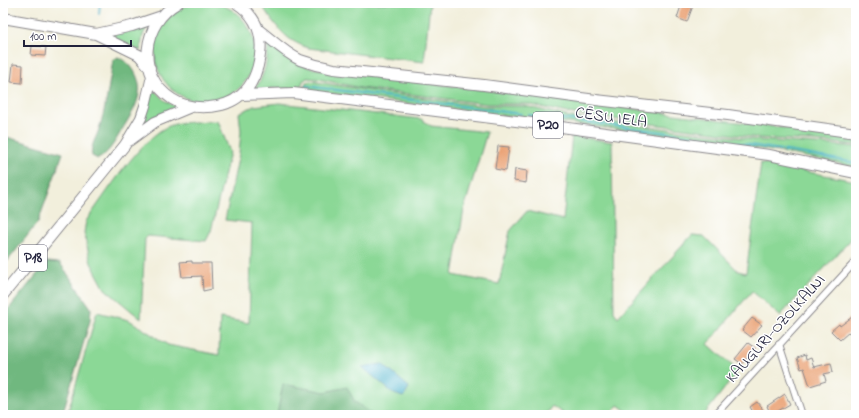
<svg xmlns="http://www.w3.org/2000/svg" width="859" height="418" font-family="'Indie Flower',sans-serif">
<rect width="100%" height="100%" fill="#fff"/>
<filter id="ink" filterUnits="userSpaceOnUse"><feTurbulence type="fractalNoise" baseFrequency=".025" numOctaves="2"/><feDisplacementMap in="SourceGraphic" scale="8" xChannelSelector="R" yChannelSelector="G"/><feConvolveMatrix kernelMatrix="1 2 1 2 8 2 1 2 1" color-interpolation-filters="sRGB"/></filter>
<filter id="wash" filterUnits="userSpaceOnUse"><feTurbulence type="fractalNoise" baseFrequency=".012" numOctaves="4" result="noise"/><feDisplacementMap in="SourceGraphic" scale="16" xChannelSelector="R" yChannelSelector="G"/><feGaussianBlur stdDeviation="0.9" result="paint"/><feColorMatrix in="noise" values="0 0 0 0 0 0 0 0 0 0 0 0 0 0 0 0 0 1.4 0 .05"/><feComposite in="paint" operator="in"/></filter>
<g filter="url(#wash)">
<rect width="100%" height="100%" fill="#f2efdc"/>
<path fill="#8bd896" stroke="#567d68" d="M155 52a50 50 0 1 1 100 0a50 50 0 1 1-100 0Z
M261 3H430L424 62 308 48C303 46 298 44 293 41 282 35 267 15 261 3Z
M148 25 143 35 140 51 109 37 113 34Z
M268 42 292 61 310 68 856 137V145L813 141 759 138 567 113 527 104H487L361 88 318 79 307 78 303 81 300 89 276 88 254 90C265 76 268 59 268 42Z
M311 81 380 92 447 101 485 106H525L570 117 734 137 759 140 847 146 856 147V167C761 146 663 135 567 123 479 113 391 101 303 90L306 82Z
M155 91 164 100 176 107V110L158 115 142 125 152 92Z
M279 103 421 119 431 126 487 132 464 209 453 275 499 284 510 231 527 211 563 220 572 136 612 142 614 312 618 317 692 235 704 236 738 271 746 273 761 163 856 181V234L780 316 752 291 708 344 738 371 704 415H632L618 405 610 415H565L552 406 545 415H67L97 312 129 320 168 345 219 355 220 318 249 323 252 223 225 220 239 154 241 131 239 113 254 106Z
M218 121 230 152 211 231 206 241 148 236 145 239 141 319 105 289 91 263 84 233 86 221C104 197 141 137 169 126 180 121 205 122 218 121Z"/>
<path fill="#70b87f" stroke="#496d5d" d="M118 57C128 62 133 67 137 77 145 97 130 116 120 133 115 142 107 155 98 159L92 156C90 147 95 140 98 132 106 109 109 84 113 60Z
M3 136 63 153 38 222 3 267Z
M47 262 60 263 91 308 90 321 62 415H3V316Z
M283 384 325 392 347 387 355 402 370 412 372 415H277Z"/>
<path fill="#4ab1c9" stroke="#366a82" d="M382 364 409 387 406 394 403 397 394 394 362 367Z"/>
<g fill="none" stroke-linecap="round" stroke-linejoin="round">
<path stroke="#4ab1c9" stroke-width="2" d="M99 14 100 3
M306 86 521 114
M529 115C638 128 748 143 856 163"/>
</g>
<g id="blocks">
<path fill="#eaa275" d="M682 3H694L687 22 677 18Z
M32 46 46 47 45 56 31 55Z
M13 64 23 65 22 83 11 82Z
M498 146 509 147 506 171 495 169Z
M515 169 527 171 526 183 514 181Z
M192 261V263H211L212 289 203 291 202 276 182 277 180 262Z
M852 317 856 322V340L849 332 840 340 831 331 839 324 840 326Z
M752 318 762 325 751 337 742 330Z
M748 343 755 348 742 364 735 359Z
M805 355 806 360 811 358 814 367 831 363 833 372 824 374 826 381 810 386 804 368 801 369 797 358Z
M785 394 790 404 771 415 767 406Z
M757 402 764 411 757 415H755L750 407Z"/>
</g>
</g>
<g filter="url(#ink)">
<use href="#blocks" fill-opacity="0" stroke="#8a888c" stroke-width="1"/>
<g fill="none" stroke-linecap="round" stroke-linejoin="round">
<g stroke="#8a888c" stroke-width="8">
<path id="street" d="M779 344 802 415
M715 415 856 261"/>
</g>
<g stroke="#8a888c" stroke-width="12">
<path id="primary" d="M178 3C142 23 135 75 172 99 190 111 224 110 241 95 253 85 258 70 260 55 263 33 255 15 236 3
M3 18 96 34 139 55 150 68
M259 30C272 40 285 53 300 60 311 64 322 67 334 69L484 85 596 100 728 115 856 133
M96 34 132 26 162 16
M241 95 293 93 524 122 769 155 856 173
M129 141 155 122 191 107
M3 295 125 145 141 118 145 106 152 76"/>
</g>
<use href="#street" stroke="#fff" stroke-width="6"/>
<use href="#primary" stroke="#fff" stroke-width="10"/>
</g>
</g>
<g text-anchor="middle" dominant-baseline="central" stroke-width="3" stroke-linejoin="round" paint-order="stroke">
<g fill="#fff" stroke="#646476" stroke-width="1">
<rect x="533" y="112" width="30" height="26" rx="3"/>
<rect x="19" y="245" width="28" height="26" rx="3"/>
</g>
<g font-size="15" font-weight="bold" fill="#22223b">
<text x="548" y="125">P20</text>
<text x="33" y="258">P18</text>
</g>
<g font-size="16" fill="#22223b" stroke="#fff">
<text transform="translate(611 118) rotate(8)">CĒSU IELA</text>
<text transform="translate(776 329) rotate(-48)">KAUGURI-OZOLKALNI</text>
</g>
</g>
<rect width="859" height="418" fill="none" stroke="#fff" stroke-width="16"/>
<path d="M24 40v6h107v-6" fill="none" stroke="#22223b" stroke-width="2"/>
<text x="30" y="40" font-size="12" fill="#22223b" stroke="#ffffff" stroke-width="3" paint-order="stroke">100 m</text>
</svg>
